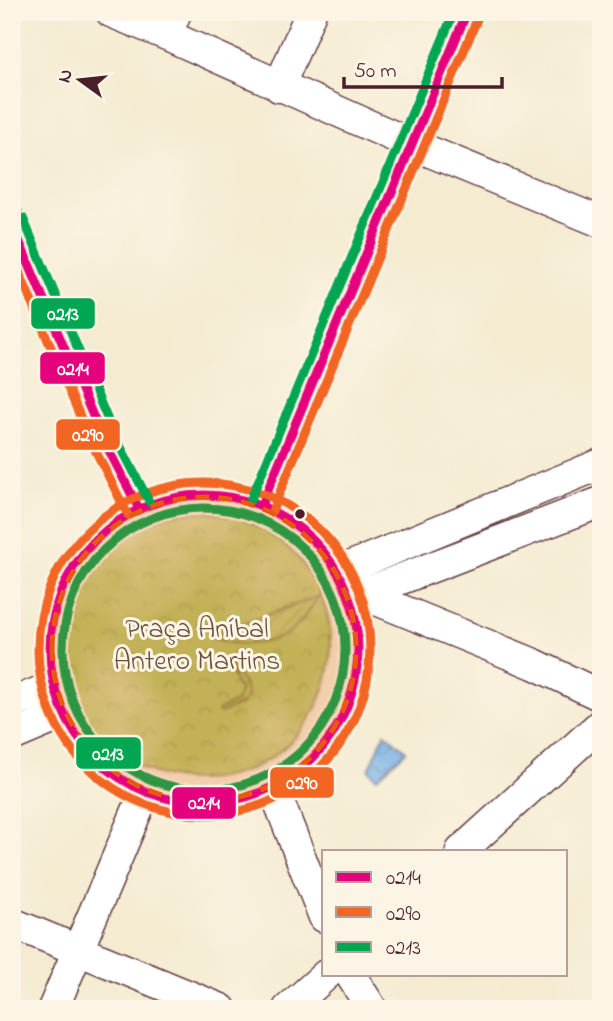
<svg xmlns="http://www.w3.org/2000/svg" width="613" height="1021" font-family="'Indie Flower',sans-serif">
<defs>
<pattern id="park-crowns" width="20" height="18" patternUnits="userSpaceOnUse" patternTransform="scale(1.75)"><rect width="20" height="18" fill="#b9c769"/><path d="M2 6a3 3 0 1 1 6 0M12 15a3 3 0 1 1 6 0" fill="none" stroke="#a1aa5b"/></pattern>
<pattern id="garden-furrows" width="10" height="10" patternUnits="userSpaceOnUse" patternTransform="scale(1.75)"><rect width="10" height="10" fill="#b9c769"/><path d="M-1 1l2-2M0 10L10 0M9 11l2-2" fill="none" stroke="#a1aa5b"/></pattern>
<pattern id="water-waves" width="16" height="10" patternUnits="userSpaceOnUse" patternTransform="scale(1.75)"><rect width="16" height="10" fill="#75b0e6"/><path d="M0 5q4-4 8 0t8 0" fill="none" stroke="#628fbb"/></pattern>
</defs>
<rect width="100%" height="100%" fill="#fcf5e5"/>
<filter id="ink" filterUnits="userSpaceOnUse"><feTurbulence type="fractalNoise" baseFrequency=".0143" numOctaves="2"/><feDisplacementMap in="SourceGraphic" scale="14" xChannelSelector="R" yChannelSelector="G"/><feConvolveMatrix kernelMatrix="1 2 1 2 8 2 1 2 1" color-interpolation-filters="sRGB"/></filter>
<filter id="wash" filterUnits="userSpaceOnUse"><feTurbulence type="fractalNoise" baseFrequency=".00686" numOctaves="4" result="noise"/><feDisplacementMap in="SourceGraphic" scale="28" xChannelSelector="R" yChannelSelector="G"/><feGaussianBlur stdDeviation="1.57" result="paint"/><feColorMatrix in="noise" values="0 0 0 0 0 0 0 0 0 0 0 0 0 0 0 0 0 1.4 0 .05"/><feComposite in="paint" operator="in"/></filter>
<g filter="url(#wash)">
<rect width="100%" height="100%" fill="#f4ebd1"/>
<path fill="url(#park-crowns)" stroke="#82734a" stroke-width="2" d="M63 646a134 134 0 1 1 268 0a134 134 0 1 1-268 0Z"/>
<path fill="url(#garden-furrows)" stroke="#82734a" stroke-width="2" d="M319 596C310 609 300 625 286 634 266 646 230 648 210 636Z
M227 664 230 665 244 684 247 696 242 704 221 713 218 712 219 710 236 702 240 692Z"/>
<path fill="url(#water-waves)" stroke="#606888" stroke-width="2" d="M385 733 406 751 377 778 369 770Z"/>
</g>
<g filter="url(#ink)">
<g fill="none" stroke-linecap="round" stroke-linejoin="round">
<g stroke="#643e44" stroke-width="33">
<path id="minor" d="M111 12 167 35 411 144 601 222
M167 35 176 12
M279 87 311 12
M12 223 101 435 139 509
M50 649a154 154 0 1 1 308 0a154 154 0 1 1-308 0Z
M261 506 467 12
M337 572 601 464
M362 594 534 664 601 696
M349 599 601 502
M12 703 54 686
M12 736 64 714
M273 787 324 917
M461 851 601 724
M12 923 221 1009
M350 974 372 1009
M53 1009 145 792
M288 1009 327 974"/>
</g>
<use href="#minor" stroke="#fff" stroke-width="30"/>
<g stroke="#fcf5e5" stroke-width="14">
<path id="bus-1" d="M12 224 101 435 139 509
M50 649a154 154 0 1 1 308 0a154 154 0 1 1-308 0Z
M261 506 467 12"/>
</g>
<g stroke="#fcf5e5" stroke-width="14">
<path id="bus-2" d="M12 255 90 440 128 515
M38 649a166 166 0 1 1 332 0a166 166 0 1 1-332 0Z
M272 511 478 17"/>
</g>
<g stroke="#fcf5e5" stroke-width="14">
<path id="bus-3" d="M23 218 112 430 150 503
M250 501 454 12
M63 649a141 141 0 1 1 282 0a141 141 0 1 1-282 0Z"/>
</g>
<use href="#bus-1" stroke="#e5007d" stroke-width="9"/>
<use href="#bus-2" stroke="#f26522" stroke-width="9"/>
<use href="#bus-3" stroke="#00a651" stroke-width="9"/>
</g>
</g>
<path fill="#e8590c" fill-opacity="0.2" stroke="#e8590c" stroke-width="5" stroke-dasharray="14 9" stroke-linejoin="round" d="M52 649a152 152 0 1 1 304 0a152 152 0 1 1-304 0Z"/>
<circle fill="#4a1f2b" stroke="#fcf5e5" stroke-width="2.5" cx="300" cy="514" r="6"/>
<g text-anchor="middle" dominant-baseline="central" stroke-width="6" stroke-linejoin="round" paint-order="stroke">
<g font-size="28" fill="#6b513e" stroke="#fcf5e5">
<text x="197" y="630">Praça Aníbal<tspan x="197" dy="32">Antero Martins</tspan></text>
</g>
</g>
<g stroke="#fcf5e5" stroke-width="2.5">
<rect x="30" y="297" width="66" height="33" rx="7" fill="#00a651"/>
<rect x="39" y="351" width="67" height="34" rx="7" fill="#e5007d"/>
<rect x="55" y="418" width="66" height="33" rx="7" fill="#f26522"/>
<rect x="75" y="736" width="67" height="34" rx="7" fill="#00a651"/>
<rect x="269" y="766" width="66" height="33" rx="7" fill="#f26522"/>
<rect x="171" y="786" width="66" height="34" rx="7" fill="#e5007d"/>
</g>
<g font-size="19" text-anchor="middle" font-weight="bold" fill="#fff">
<text x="63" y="320">0213</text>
<text x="73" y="375">0214</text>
<text x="88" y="441">0290</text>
<text x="108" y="760">0213</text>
<text x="302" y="789">0290</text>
<text x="204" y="809">0214</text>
</g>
<rect width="613" height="1021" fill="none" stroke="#fcf5e5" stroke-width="42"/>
<rect x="322" y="850" width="245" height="126" fill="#fcf5e5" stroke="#b59f9b" stroke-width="2"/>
<rect x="336" y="872" width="35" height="10" fill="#e5007d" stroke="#b59f9b" stroke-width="2"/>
<text x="386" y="884" font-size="21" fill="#4a1f2b">0214</text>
<rect x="336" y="907" width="35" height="10" fill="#f26522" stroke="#b59f9b" stroke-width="2"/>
<text x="386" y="920" font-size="21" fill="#4a1f2b">0290</text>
<rect x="336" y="942" width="35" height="10" fill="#00a651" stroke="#b59f9b" stroke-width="2"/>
<text x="386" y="954" font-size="21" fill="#4a1f2b">0213</text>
<g transform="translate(80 80) rotate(285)" stroke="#fcf5e5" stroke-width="5" paint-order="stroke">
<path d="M0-5L12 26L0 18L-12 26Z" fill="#4a1f2b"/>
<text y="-10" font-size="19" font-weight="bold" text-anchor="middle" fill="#4a1f2b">N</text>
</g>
<path d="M344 77v10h158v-10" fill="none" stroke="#4a1f2b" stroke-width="3.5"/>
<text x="354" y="77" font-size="21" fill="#4a1f2b" stroke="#fcf5e5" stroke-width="5" paint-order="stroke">50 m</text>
</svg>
